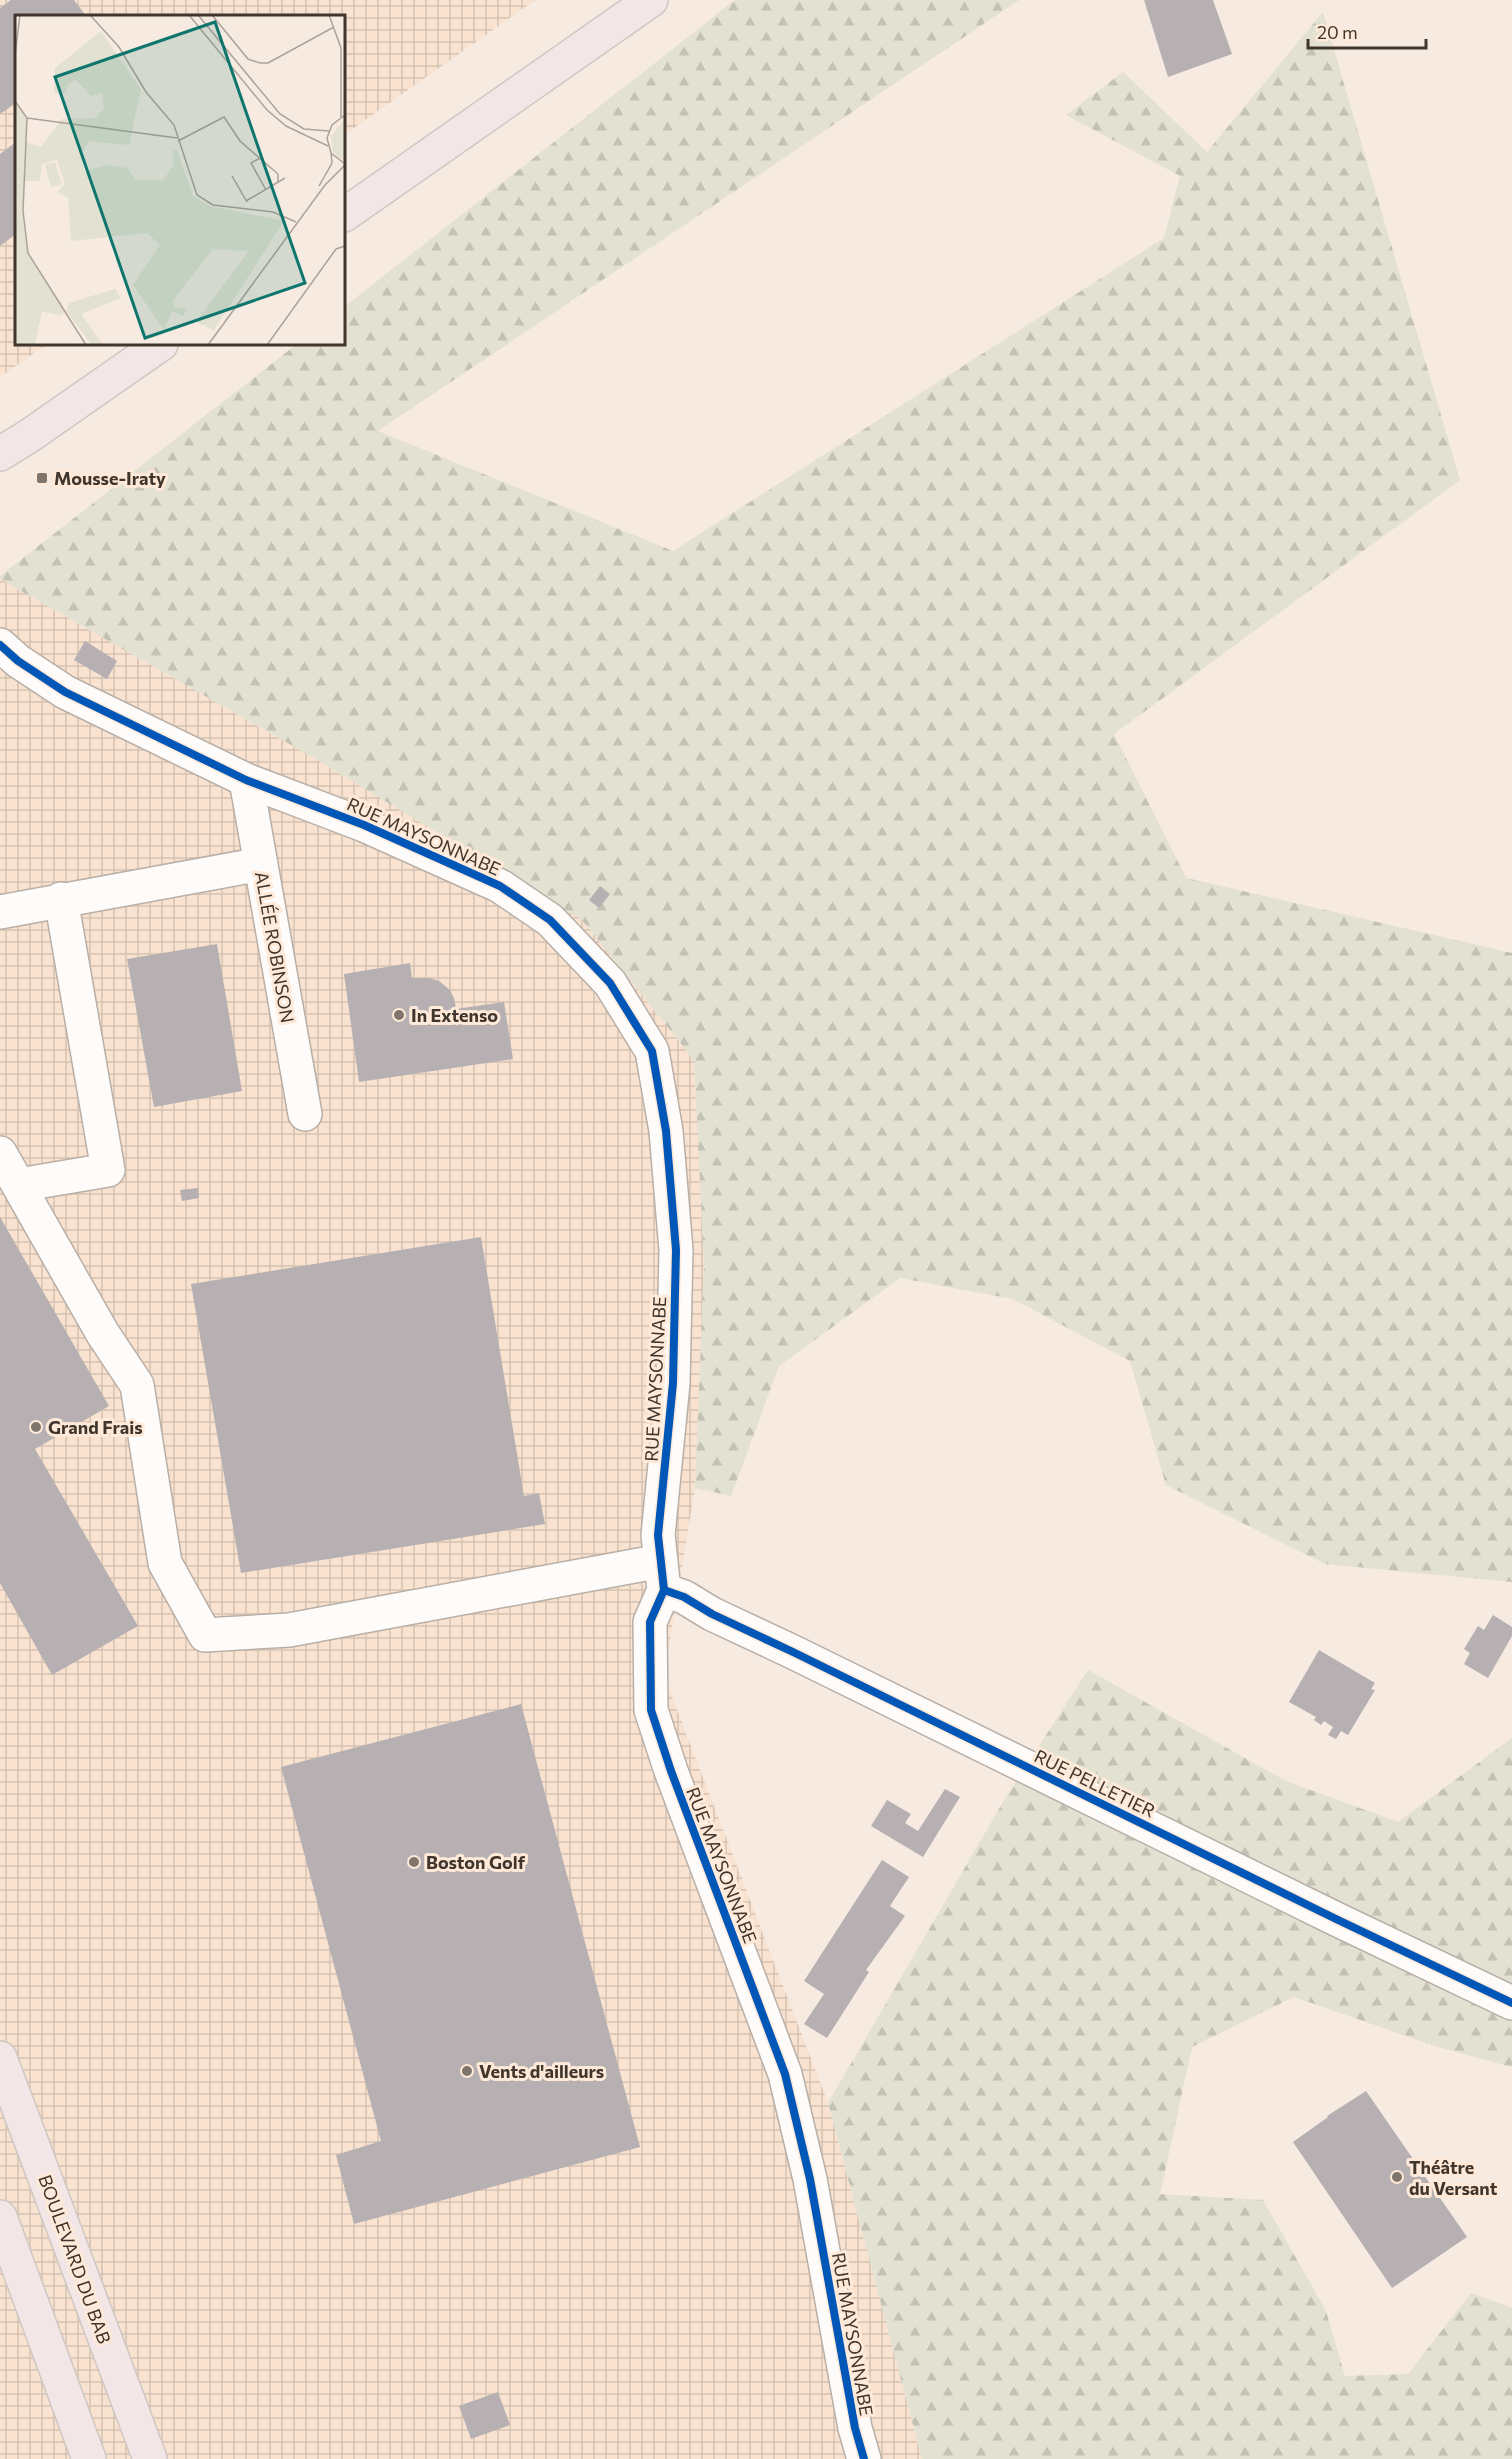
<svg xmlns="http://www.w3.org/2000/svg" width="1512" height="2459" font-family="Commissioner,sans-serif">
<defs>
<pattern id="industrial-grid" width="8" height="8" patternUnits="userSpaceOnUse" patternTransform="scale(1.5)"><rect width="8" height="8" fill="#f9e2cf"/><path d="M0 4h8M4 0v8" fill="none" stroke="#d6c2b2"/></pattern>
<pattern id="forest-firs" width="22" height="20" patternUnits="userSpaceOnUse" patternTransform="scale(1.5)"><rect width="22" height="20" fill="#e3e1d1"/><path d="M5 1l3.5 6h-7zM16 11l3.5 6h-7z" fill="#c4c2b4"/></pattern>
</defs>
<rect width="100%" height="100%" fill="#f6eae1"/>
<path fill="url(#industrial-grid)" d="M0 0H535L344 135V16H16V344H47L0 377Z
M0 579 314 758 582 920 694 1060 704 1264 695 1488 664 1676 828 2103 922 2459H0Z"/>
<path fill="url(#forest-firs)" d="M735 0H1019L378 431 673 551 1164 238 1180 176 1066 115 1123 72 1207 152 1323 12 1460 480 1114 734 1186 878 1512 953V1582L1325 1564 1166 1485 1130 1361 1013 1299 900 1278 779 1366 731 1496 695 1488 704 1264 694 1060 582 920 314 758 0 579V576L297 344H344V307Z
M1088 1670 1286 1781 1398 1822 1512 1738V2067L1438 2047 1294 1997 1192 2047 1160 2194 1263 2200 1326 2311 1345 2376 1408 2374 1471 2293 1512 2308V2459H922L828 2103 1006 1797Z"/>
<path fill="#b6b0b2" d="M11 0H74L86 16H16V103L0 114V8Z
M1144 0H1213L1232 54 1168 77Z
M16 142V234L0 246V154Z
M85 641 117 661 107 679 74 660Z
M600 886 610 894 599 908 589 900Z
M217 944 242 1091 154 1107 127 959Z
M410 963 412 978H429L439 981 450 990 454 998 456 1009 504 1002 513 1059 359 1082 344 974Z
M198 1188 199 1198 182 1201 180 1190Z
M0 1217 109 1406 35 1449 138 1626 52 1675 0 1583Z
M481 1237 524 1496 539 1493 545 1524 241 1573 191 1284Z
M1493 1615 1512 1627V1636L1488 1678 1464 1664 1470 1653 1464 1649 1478 1626 1484 1630Z
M1319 1650 1375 1683 1371 1689 1375 1690 1348 1735 1341 1731 1336 1739 1328 1735 1333 1727 1324 1721 1321 1725 1314 1720 1316 1717 1289 1702Z
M521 1704 640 2147 354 2224 336 2155 381 2141 281 1767Z
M945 1789 960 1797 923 1857 871 1826 887 1800 911 1814 905 1823 918 1831Z
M882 1860 909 1877 890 1906 905 1916 866 1970 869 1972 827 2038 804 2024 824 1994 804 1981Z
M1366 2091 1467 2237 1392 2288 1293 2142 1328 2117 1327 2116Z
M498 2392 510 2425 471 2439 459 2406Z"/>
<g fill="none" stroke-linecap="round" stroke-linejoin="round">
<g stroke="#b9afa7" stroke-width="36">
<path id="minor" d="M0 645 18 661 65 692 246 780 364 825 500 886 550 920 610 983 652 1051 666 1131 676 1250 673 1383 658 1535 664 1590 650 1622 651 1710 671 1771 785 2074 810 2179 855 2428 864 2459
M246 780 305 1114
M0 912 261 864
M0 1153 103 1334 137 1385 165 1563 205 1635 289 1630 661 1561
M19 1185 108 1170 61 899
M664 1590 684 1597 712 1614 793 1652 1336 1919 1512 2003"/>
</g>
<g stroke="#cec8c3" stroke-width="36">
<path id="major" d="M344 215 651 0
M0 454 29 436 161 344
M0 2058 150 2459
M0 2217 89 2459"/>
</g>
<use href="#minor" stroke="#fefcfa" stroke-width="33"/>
<use href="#major" stroke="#f2e6e7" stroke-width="33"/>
<g stroke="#ffe9d8" stroke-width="11">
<path id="cycleway" d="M0 645 18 661 65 692 246 780 364 825 500 886 550 920 610 983 652 1051 666 1131 676 1250 673 1383 658 1535 664 1590 650 1622 651 1710 671 1771 785 2074 810 2179 855 2428 864 2459
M664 1590 684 1597 712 1614 793 1652 1336 1919 1512 2003"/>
</g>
<use href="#cycleway" stroke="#0057b8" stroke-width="8"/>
</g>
<g fill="#80756c" stroke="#ffe9d8" stroke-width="2">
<rect x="36" y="472" width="12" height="12" rx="3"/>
<circle cx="399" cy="1015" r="6"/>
<circle cx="36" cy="1427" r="6"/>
<circle cx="414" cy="1862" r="6"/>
<circle cx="467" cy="2071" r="6"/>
<circle cx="1397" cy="2177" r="6"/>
</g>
<g text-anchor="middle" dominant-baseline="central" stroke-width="6" stroke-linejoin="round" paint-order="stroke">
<g font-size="18" font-weight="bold" fill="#40362d" stroke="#ffe9d8" text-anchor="start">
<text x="54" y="478">Mousse-Iraty</text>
<text x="411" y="1015">In Extenso</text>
<text x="48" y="1427">Grand Frais</text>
<text x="426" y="1862">Boston Golf</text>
<text x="479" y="2071">Vents d'ailleurs</text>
<text x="1409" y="2167">Théâtre<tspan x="1409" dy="21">du Versant</tspan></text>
</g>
<g font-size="18" fill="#40362d" stroke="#ffe9d8">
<text transform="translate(424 836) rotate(24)">RUE MAYSONNABE</text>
<text transform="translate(275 947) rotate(80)">ALLÉE ROBINSON</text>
<text transform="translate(655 1379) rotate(-87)">RUE MAYSONNABE</text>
<text transform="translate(1095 1783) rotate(26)">RUE PELLETIER</text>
<text transform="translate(722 1865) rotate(69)">RUE MAYSONNABE</text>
<text transform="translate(75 2259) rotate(70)">BOULEVARD DU BAB</text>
<text transform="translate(853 2334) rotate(80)">RUE MAYSONNABE</text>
</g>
</g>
<g transform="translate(15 15)">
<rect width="330" height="330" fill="#f6eae1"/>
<path d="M330 104V147L318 137 316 121Z" fill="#e3e1d1"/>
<path d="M86 16 126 75 114 130 75 126 66 139 69 156 93 150 112 153 121 165H148L158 151V136L162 135 178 181 195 191 269 206 199 315 181 307 234 236 198 234 158 285 159 292 173 294 168 301 157 296 149 315 118 270 145 230 132 218 56 226 53 183 42 177 50 169 42 145 27 149 25 166H9L10 127 26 132 47 104 80 103 89 94 87 78 76 81 61 65 54 68 50 78H40L39 75 40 53ZM100 274 106 283 66 299 88 330H77L51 296 54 288Z" fill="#e3e1d1"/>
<path d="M0 86 12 103 8 196 13 238 51 296 45 301 27 296 20 330H0ZM40 147 47 169 36 172 30 150Z" fill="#e3e1d1"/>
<path fill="none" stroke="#ada299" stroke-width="1.5" d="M75 0 104 32 131 77 159 110 182 180 198 190 258 197 281 207M174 0 252 95 271 111 313 131M183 0 265 99 289 114 314 116M197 0 233 44 245 48H253L319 12M314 0 326 33V102M0 40 5 0M0 86 12 103 8 196 13 238 71 330M330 100 317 110 312 123 316 138 330 149M12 103 162 123M163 126 209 102 225 126 263 159V167M245 143 236 148 251 175M217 161 232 187M304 171 317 148 316 138M231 186 270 163M193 330 310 170 330 150M252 330 321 234 330 231"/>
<path fill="#0f766e" fill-opacity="0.15" stroke="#0f766e" stroke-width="3" d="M200 7 290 268 130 323 40 62Z"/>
<rect width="330" height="330" fill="none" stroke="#40362d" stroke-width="3"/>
</g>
<path d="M1308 39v9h118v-9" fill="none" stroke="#40362d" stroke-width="3"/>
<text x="1317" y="39" font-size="18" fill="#40362d" stroke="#ffe9d8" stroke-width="4.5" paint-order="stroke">20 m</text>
</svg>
